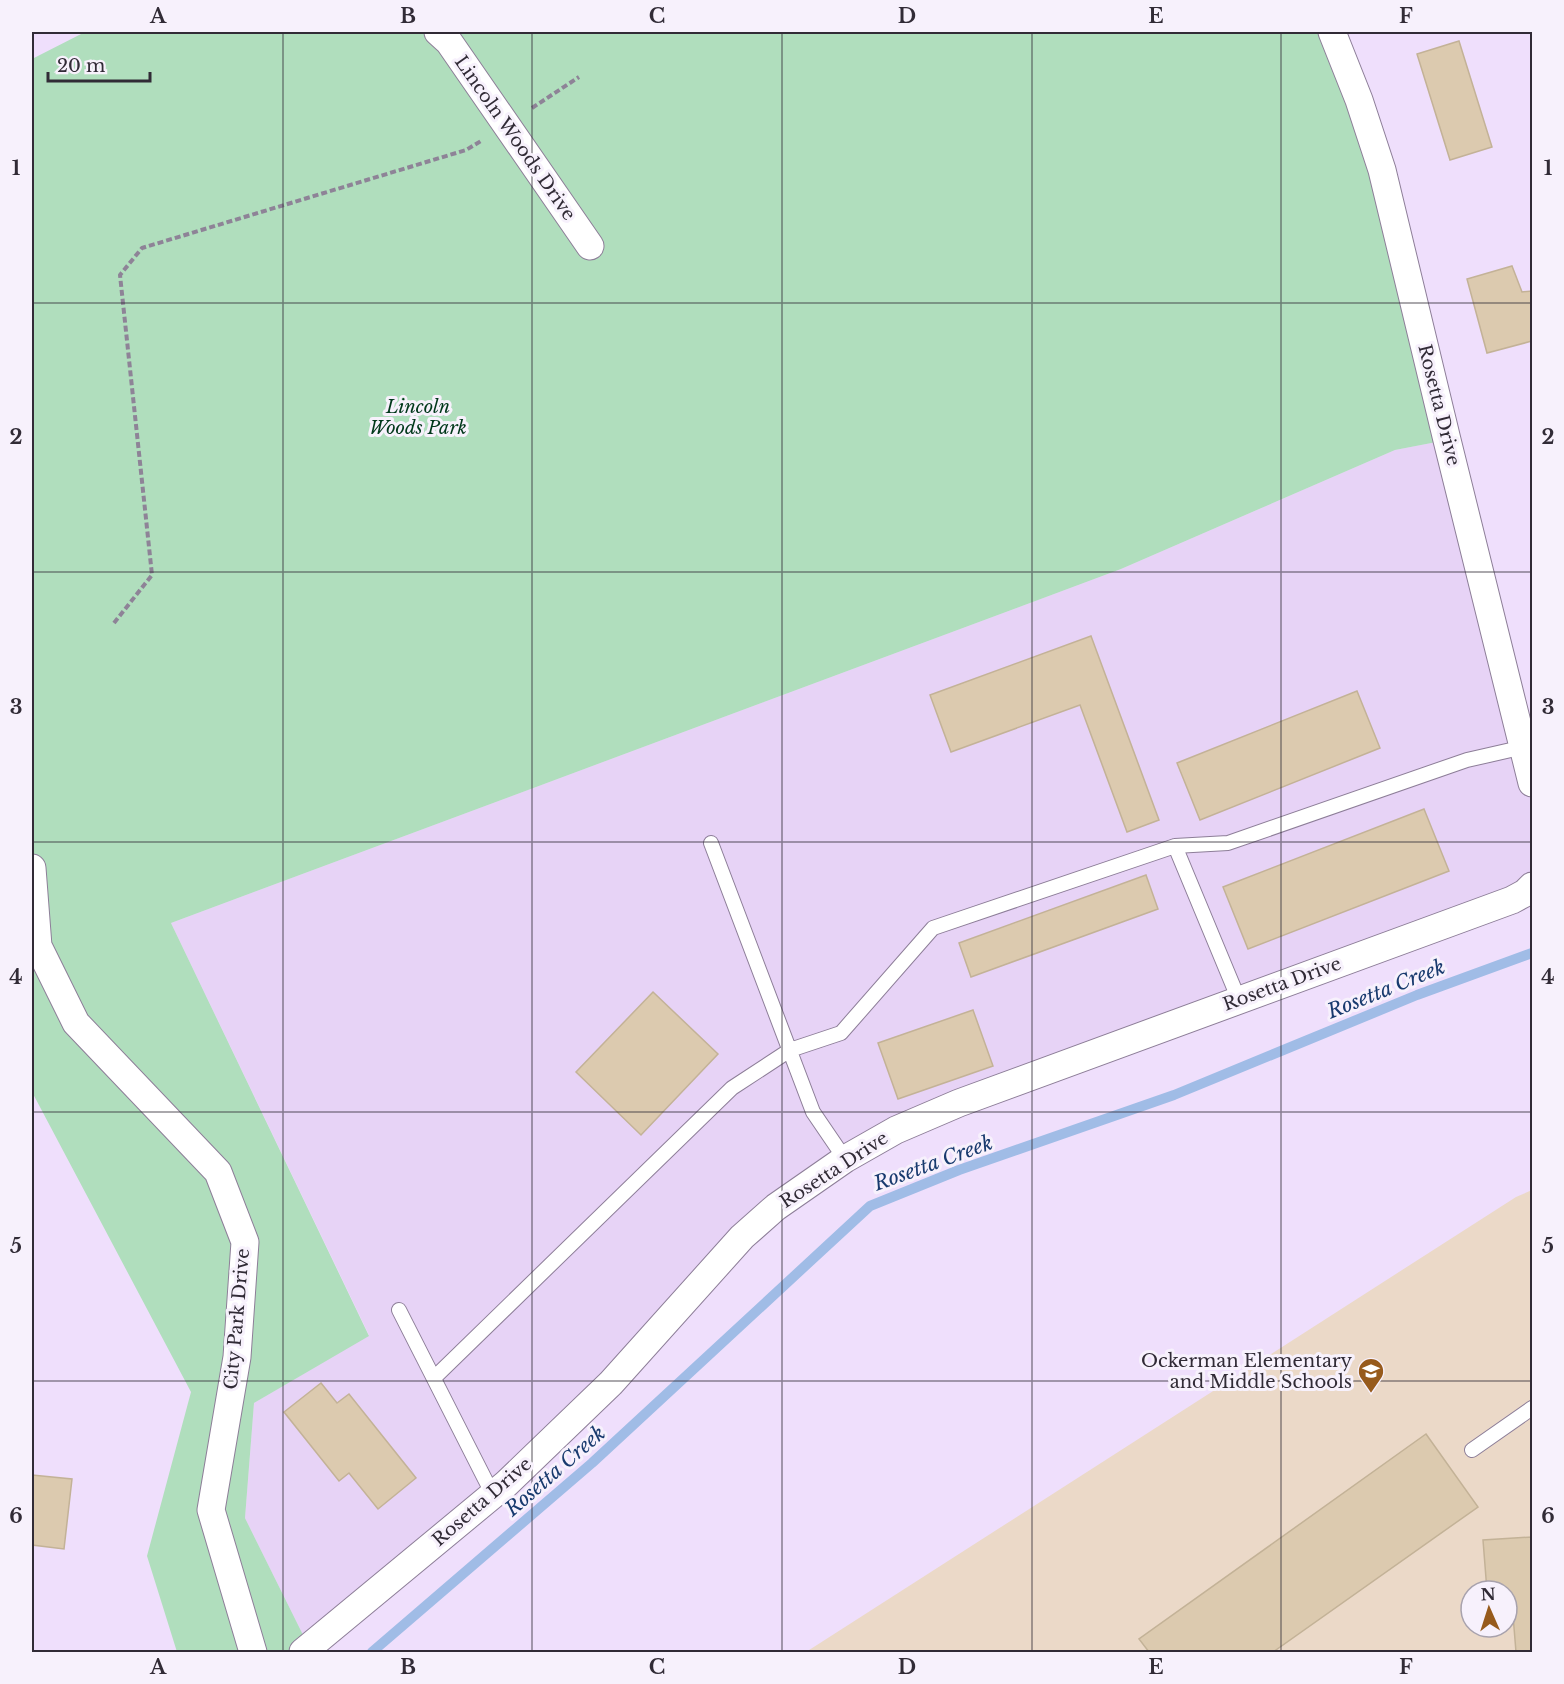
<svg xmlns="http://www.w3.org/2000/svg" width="1564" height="1684" font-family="'Libre Baskerville',serif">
<rect width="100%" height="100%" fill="#efdffc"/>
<path fill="#e7d3f6" d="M1447 440 1532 783V904L959 1103 776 1207 611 1383 309 1647 245 1518 254 1403 369 1335 171 923 1121 569 1395 450Z"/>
<path fill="#ebd9c8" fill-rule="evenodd" d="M1532 1190V1652H806L1516 1197ZM1471 1591H1507V1627H1471Z"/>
<path fill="#b0debd" d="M85 32H1332L1447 440 1395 450 1121 569 171 923 369 1336 254 1403 245 1518 309 1647 303 1652H177L147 1556 191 1392 32 1092V59Z"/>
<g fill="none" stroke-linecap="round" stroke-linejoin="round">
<path stroke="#a0bce6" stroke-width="10" d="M372 1652 592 1463 870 1206 959 1170 1174 1095 1417 995 1532 953"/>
</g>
<path fill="#dccaaf" stroke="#c3b297" stroke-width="1.5" d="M1459 41 1492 147 1450 160 1417 54Z
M1512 266 1522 292 1532 291V341L1487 353 1467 279Z
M1091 636 1159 820 1127 832 1080 705 951 752 930 695Z
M1357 691 1380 748 1200 820 1177 763Z
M1424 809 1449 871 1248 949 1223 887Z
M1146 875 1158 909 971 977 959 943Z
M653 992 718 1054 641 1135 576 1072Z
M973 1010 993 1066 898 1099 878 1043Z
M321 1383 337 1403 349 1394 416 1478 378 1509 349 1473 339 1481 284 1412Z
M1426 1434 1478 1507 1273 1652H1149L1139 1639Z
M32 1475 72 1479 64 1549 32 1545Z
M1532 1537V1652H1516L1513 1615 1507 1616V1591H1487L1483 1540Z"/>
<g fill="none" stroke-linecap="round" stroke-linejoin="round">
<g stroke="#8d7e98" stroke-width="16">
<path id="service" d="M711 843 813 1112 845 1159
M1175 846 1239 1000
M399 1310 493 1495
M434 1378 732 1088 790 1050 841 1033 933 928 1175 846 1228 843 1467 760 1524 747
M1472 1450 1532 1408"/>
</g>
<g stroke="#8d7e98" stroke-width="29">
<path id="minor" d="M438 32 449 42 590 246
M1332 32 1359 100 1382 170 1447 440 1532 783
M32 868 38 946 76 1023 218 1172 245 1242 237 1357 211 1510 253 1652
M303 1652 506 1484 611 1383 742 1237 776 1207 845 1159 896 1130 959 1103 1512 900 1525 893 1532 886"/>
</g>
<path stroke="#8e8397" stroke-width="4" stroke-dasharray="6 3" stroke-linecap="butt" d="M532 108 579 77
M114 623 152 575 120 275 142 248 466 150 481 141"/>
<use href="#service" stroke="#fff" stroke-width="14"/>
<use href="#minor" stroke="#fff" stroke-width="27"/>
</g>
<path fill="none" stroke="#312b36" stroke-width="1.5" stroke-opacity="0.55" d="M283 32V1652M532 32V1652M782 32V1652M1032 32V1652M1281 32V1652M32 303H1532M32 572H1532M32 842H1532M32 1112H1532M32 1381H1532"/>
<defs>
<g id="school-pin" transform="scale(1.35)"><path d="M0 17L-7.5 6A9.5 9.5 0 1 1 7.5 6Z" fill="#975b1c" stroke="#f7f1fc"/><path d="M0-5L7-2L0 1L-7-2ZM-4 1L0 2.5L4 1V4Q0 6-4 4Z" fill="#fff"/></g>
</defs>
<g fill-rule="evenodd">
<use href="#school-pin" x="1371" y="1371"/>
</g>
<g text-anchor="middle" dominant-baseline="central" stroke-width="6" stroke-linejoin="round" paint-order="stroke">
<g font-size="18" fill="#312b36" stroke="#f7f1fc">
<text transform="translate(515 138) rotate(55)">Lincoln Woods Drive</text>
<text transform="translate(1439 405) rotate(76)">Rosetta Drive</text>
<text transform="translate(1282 984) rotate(-20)">Rosetta Drive</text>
<text transform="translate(834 1170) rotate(-33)">Rosetta Drive</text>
<text transform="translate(237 1319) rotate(-85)">City Park Drive</text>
<text transform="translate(482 1502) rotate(-41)">Rosetta Drive</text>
</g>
<g font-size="18" font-style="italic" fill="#00381a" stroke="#f7f1fc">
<text x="418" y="407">Lincoln<tspan x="418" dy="21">Woods Park</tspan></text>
</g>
<g font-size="18" fill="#312b36" stroke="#f7f1fc" text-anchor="end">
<text x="1352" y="1361">Ockerman Elementary<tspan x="1352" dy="21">and Middle Schools</tspan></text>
</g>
<g font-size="20" font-style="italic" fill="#183a6e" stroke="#f7f1fc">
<text transform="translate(1386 989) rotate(-22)">Rosetta Creek</text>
<text transform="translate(933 1163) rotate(-20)">Rosetta Creek</text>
<text transform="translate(555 1471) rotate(-41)">Rosetta Creek</text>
</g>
</g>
<rect width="1564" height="1684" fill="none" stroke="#f7f1fc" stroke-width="66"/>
<g transform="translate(1489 1609) rotate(357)"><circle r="28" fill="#f7f1fc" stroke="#a8a2ad" stroke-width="1.5"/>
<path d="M0-4.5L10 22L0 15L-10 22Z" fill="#975b1c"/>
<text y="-9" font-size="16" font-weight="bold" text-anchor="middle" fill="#312b36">N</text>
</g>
<path d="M48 72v9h102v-9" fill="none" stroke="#312b36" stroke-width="3"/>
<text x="57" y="72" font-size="18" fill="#312b36" stroke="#f7f1fc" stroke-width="4.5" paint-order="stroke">20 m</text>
<rect x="33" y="33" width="1498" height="1618" fill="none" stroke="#312b36" stroke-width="2"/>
<g font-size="20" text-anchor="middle" font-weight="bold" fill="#312b36">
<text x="158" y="23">A</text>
<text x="408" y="23">B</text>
<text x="657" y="23">C</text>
<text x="907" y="23">D</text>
<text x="1156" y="23">E</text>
<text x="1406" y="23">F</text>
<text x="16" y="175">1</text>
<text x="1548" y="175">1</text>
<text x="16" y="444">2</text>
<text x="1548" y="444">2</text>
<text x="16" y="714">3</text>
<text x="1548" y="714">3</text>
<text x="16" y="984">4</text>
<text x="1548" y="984">4</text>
<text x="16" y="1253">5</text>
<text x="1548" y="1253">5</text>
<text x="16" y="1523">6</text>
<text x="1548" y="1523">6</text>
<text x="158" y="1674">A</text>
<text x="408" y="1674">B</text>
<text x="657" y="1674">C</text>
<text x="907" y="1674">D</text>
<text x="1156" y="1674">E</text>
<text x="1406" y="1674">F</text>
</g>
</svg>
